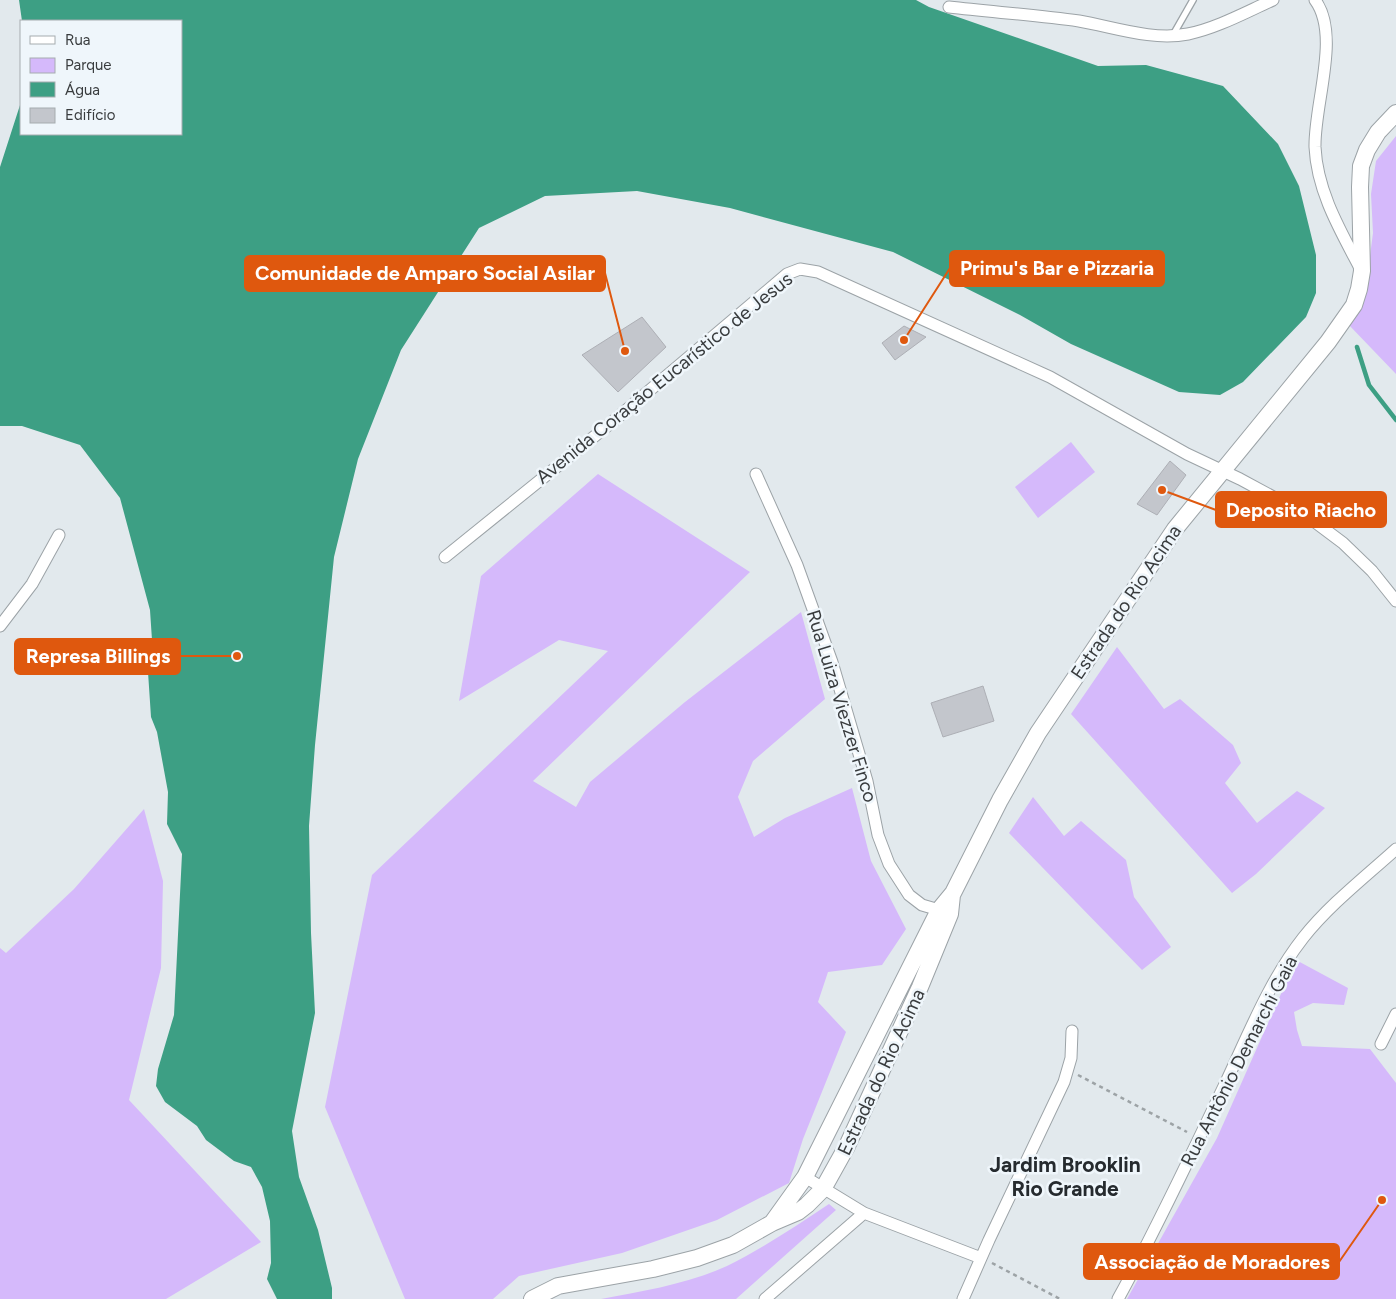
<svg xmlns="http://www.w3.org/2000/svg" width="1396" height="1299" font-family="Figtree,sans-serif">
<rect width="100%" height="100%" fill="#e2e9ed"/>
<path fill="#d5b9fb" d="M1396 136V374L1348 324 1368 271 1373 233 1371 194 1376 161Z
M1071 442 1095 472 1038 518 1015 487Z
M598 474 750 572 533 781 576 807 590 782 685 702 801 612 825 699 753 761 738 797 754 837 785 818 852 788 871 861 906 929 882 965 828 972 818 1002 846 1032 803 1139 789 1183 717 1220 622 1253 519 1276 493 1299H405L325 1107 372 875 608 651 559 640 459 701 481 576Z
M1117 647 1164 709 1180 699 1233 745 1241 763 1225 783 1257 823 1297 791 1325 808 1256 874 1232 893 1071 714Z
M1033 797 1064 836 1081 821 1126 860 1134 897 1171 947 1142 970 1009 833Z
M144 809 163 881 161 968 129 1100 261 1242 166 1299H0V948L6 953 74 889Z
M1296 960 1348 988 1344 1005 1313 1003 1294 1012 1297 1030 1302 1046 1370 1049 1396 1083V1299H1127L1217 1138Z
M829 1204 836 1210 736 1299H601C643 1291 688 1284 727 1266 763 1248 796 1226 829 1204Z"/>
<path fill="#3d9f84" d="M19 0H916L929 7 1098 66 1146 65 1223 86 1278 144 1299 186 1316 255V293L1306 317 1243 382 1220 395 1179 392 1071 344 1020 315 893 252 730 208 637 191 545 196 479 228 401 350 358 459 334 557 315 745 309 826 311 933 315 1013 292 1131 299 1177 318 1230 332 1288V1299H277L267 1279 271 1263 270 1221 262 1187 251 1167 234 1161 206 1140 197 1126 165 1102 156 1086 158 1069 174 1015 182 854 167 824 168 792 157 732 151 717 148 672 152 640 150 610 120 498 80 445 22 426H0V167L21 102V134H181V21H22Z"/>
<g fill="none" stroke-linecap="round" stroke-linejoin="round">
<path stroke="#3d9f84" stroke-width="4.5" d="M1357 347 1369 385 1396 420"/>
</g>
<path fill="#c3c6cc" stroke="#adafb5" d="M642 317 666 347 618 392 582 355Z
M904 326 926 337 895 360 882 343Z
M1170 461 1186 475 1157 515 1137 504Z
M983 686 994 721 943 737 931 703Z"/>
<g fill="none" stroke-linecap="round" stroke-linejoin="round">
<g stroke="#9ca3a7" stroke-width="8">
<path id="lane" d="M1173 35 1193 0"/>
</g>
<g stroke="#9ca3a7" stroke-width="13">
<path id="street" d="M1315 0C1341 35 1314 104 1315 147 1317 191 1340 230 1360 268
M949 7C992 12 1036 15 1079 21 1114 27 1152 41 1188 34 1217 28 1246 12 1273 0
M756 474 797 565 832 662 867 781 878 835 889 864 909 895 922 905 946 912
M445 557 611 423 787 274 800 269 818 272 1050 377 1187 454 1240 479 1277 499 1311 519 1343 543 1372 571 1396 601
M0 626 32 584 59 535
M1381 1044 1396 1014
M805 1177 864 1213 981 1258
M765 1299 864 1213
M963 1299 989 1240 1064 1082 1071 1058 1072 1031
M1118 1299C1157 1228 1191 1155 1226 1082 1249 1033 1270 980 1303 938 1329 905 1365 877 1396 849"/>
</g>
<g stroke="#9ca3a7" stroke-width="18">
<path id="secondary" d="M772 1223 805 1177 939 910 953 893 1000 800 1038 733 1175 529 1328 342 1354 305 1359 289 1362 271 1360 187 1361 166 1367 150 1378 132 1396 113
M532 1299 558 1286 653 1269 697 1258 733 1245 772 1223 798 1212 807 1205 823 1189 847 1146 920 987 950 914 952 895"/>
</g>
<path stroke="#9da3a6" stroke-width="2.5" stroke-dasharray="4 4" stroke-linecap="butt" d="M1078 1075 1187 1132
M992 1263 1060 1299"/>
<use href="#lane" stroke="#fff" stroke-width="5.5"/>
<use href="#street" stroke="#fff" stroke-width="11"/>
<use href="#secondary" stroke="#fff" stroke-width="16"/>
</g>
<g text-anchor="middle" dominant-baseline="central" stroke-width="5" stroke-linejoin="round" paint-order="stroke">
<g font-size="19" fill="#393c3e" stroke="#eff6fb">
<text transform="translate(664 378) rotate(-39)">Avenida Coração Eucarístico de Jesus</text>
<text transform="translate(1126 602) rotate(-56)">Estrada do Rio Acima</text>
<text transform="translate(842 706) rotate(73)">Rua Luiza Viezzer Finco</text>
<text transform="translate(1239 1061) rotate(-63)">Rua Antônio Demarchi Gaia</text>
<text transform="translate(881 1072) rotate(-65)">Estrada do Rio Acima</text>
</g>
<g font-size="21" font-weight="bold" fill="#262b2f" stroke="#eff6fb">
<text x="1065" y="1164">Jardim Brooklin<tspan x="1065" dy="24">Rio Grande</tspan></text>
</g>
</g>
<path fill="none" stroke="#df580e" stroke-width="2" d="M904 340L950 268M625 351L605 273M1162 490L1216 510M237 656L180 656M1382 1200L1339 1262"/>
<g fill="#df580e" stroke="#eff6fb" stroke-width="2">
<circle cx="904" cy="340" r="5"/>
<circle cx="625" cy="351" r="5"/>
<circle cx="1162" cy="490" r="5"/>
<circle cx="237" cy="656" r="5"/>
<circle cx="1382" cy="1200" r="5"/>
</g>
<g fill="#df580e" stroke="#df580e" stroke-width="2">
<rect x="950" y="251" width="214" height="35" rx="5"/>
<rect x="245" y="256" width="360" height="35" rx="5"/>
<rect x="1216" y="492" width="170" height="35" rx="5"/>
<rect x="15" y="639" width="165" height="35" rx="5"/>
<rect x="1084" y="1244" width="255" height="35" rx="5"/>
</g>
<g font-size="20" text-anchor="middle" font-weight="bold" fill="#fff">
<text x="1057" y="275">Primu's Bar e Pizzaria</text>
<text x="425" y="280">Comunidade de Amparo Social Asilar</text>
<text x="1301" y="517">Deposito Riacho</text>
<text x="98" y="663">Represa Billings</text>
<text x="1212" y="1269">Associação de Moradores</text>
</g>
<rect x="20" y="20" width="162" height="115" fill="#eff6fb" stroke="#a6acaf"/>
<rect x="30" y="36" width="25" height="8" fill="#ffffff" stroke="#a6acaf"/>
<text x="65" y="45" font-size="15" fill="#393c3e">Rua</text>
<rect x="30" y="58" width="25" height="15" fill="#d5b9fb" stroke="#a6acaf"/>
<text x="65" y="70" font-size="15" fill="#393c3e">Parque</text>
<rect x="30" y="82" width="25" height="15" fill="#3d9f84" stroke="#a6acaf"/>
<text x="65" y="95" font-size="15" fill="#393c3e">Água</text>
<rect x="30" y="108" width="25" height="15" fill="#c3c6cc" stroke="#a6acaf"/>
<text x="65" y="120" font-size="15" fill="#393c3e">Edifício</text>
</svg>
